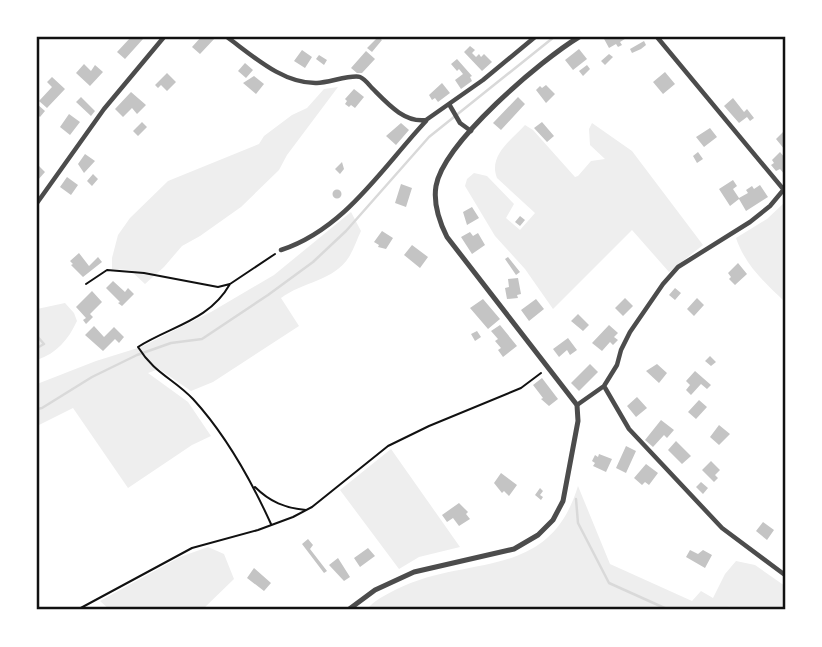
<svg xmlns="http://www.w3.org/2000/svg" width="822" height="647" font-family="Figtree,sans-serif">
<rect width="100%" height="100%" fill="#fff"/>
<path fill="#eee" d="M338 87 287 155 279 170 241 207 200 236 182 246 164 267 145 284 130 270 112 269V258L118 235 130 218 168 181 259 144 264 136 292 115 307 108 324 89Z
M592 123 632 151 703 245 669 272 632 230 553 309 525 269 495 236 465 186 467 179 474 173 487 176 514 204 506 218 520 230 535 213 497 178C488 156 511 140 525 125L533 130 575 177 578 176 591 161 605 159 590 145 589 129Z
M785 202V302C765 283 745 265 736 238L767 219Z
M351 212 361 231C357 239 354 249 349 257 334 281 302 282 281 298L299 326 213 382 191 391 159 369 148 373 188 402 211 436 192 445 128 488 73 408 37 426V384L96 361 141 347 211 312 274 275Z
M65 303 74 313 77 321C68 340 57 353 37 360V309Z
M391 449 460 547 419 557 399 569 340 490Z
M578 486 610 564 692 601 701 591 713 598 725 574 736 561 755 565 785 586V610H735L727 605 733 610H366C375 600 385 595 397 589 468 554 549 582 578 486Z
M208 547 224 554 234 579 202 610H110L100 601 180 557Z"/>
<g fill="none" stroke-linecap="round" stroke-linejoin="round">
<path stroke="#d9d9d9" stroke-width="2.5" d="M37 336 44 344 37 348
M37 409 42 408 92 377 137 355 171 343 202 339 268 295 313 262 346 231 429 137 554 37
M576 499 578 523 609 583 669 610"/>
</g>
<path fill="#c4c4c4" d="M131 37H140L143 39 125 59 117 52Z
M201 37H216L200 54 192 47Z
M378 37 382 40 372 52 367 48Z
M603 37H628L620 42 622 45 618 47 616 44 609 48Z
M644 41 646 45 641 49 632 53 630 49Z
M470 46 475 50 472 53 476 57 479 54 481 57 484 54 492 62 482 71 464 52Z
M579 49 587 59 573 70 565 60Z
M302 50 312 57 305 68 294 61Z
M366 51 375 59 362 73H357L351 68Z
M609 54 613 57 605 65 601 61Z
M319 55 327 60 324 65 316 59Z
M457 59 472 76 470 77 472 81 461 89 455 80 463 74 459 69 457 71 451 64Z
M245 63 253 70 246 78 238 71Z
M84 64 91 71 95 65 103 72 90 86 76 73Z
M587 65 590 69 583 76 579 71Z
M665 72 675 84 663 94 653 82Z
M167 73 176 82 167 91 161 85 158 88 155 85Z
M254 76 264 84 256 94 243 83Z
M52 77 65 89 47 108 39 101 52 87 47 82Z
M442 83 450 93 438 102 435 98 432 100 429 95Z
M546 85 555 94 546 103 536 90 540 86 542 88Z
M354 89 364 97 355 108 351 105 349 107 345 104 347 101 345 99Z
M131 92 146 105 137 114 132 108 123 117 115 109Z
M81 97 95 111 91 116 76 102Z
M518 97 525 104 501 130 493 123Z
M733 98 744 112 747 109 754 118 750 121 747 117 739 123 724 106Z
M37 104 45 111 40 117 37 114Z
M69 114 80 122 70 135 60 127Z
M142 122 147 127 138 136 133 131Z
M542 122 554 136 547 142 534 128Z
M401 123 409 130 396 145 386 136Z
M710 128 717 137 704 147 696 137Z
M785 130V150L776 139Z
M698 152 703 159 697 163 693 156Z
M780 152 785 158V175L780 169 776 171 771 165 774 163 772 160Z
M85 154 95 161 84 173 78 164Z
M342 162 344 169 340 174 335 169Z
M39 166 45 172 37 181V168Z
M93 174 98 179 92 186 87 181Z
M67 177 78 185 71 195 60 187Z
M733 180 737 186 733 189 739 198 748 193 746 190 752 186 754 189 760 185 768 197 746 211 739 199 730 206 719 189Z
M401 184 412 188 406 207 395 203Z
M332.5 194a4.5 4.5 0 1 1 9 0a4.5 4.5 0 1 1-9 0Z
M472 207 479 218 467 225 463 212Z
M520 216 525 220 520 226 515 222Z
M382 231 393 238 386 249 378 247 379 245 374 242Z
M470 232 473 236 478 233 485 245 472 254 461 237Z
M412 245 428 257 420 268 404 255Z
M79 253 89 266 98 257 102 262 83 277 71 265 73 264 70 261Z
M508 257 520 272 516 275 505 259Z
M738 263 747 274 735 285 729 279 731 277 728 273Z
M518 278 521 294 517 295 518 298 507 299 505 288 509 287 508 279Z
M113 281 125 292 128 288 134 294 122 306 118 303 120 302 106 288Z
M675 288 681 293 675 300 669 295Z
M92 291 102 302 90 314 93 317 86 324 83 320 86 318 76 307Z
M625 298 633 306 623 316 615 308Z
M697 298 704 305 694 316 687 309Z
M483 299 500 319 488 329 470 308Z
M536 299 544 309 529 321 521 310Z
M578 314 589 325 583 331 571 321Z
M500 325 517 346 503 357 498 350 501 348 495 341 498 339 491 331Z
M609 325 618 333 614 337 618 340 613 345 610 342 602 351 592 343Z
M94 326 104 337 114 327 124 337 119 343 115 339 103 351 85 335Z
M477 331 481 337 475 341 471 334Z
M568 338 577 350 570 355 567 350 559 357 553 349Z
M710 356 716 362 711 366 705 361Z
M590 364 598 372 579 391 571 383Z
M657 364 667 373 659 383 646 371Z
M695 371 711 385 707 389 701 384 691 395 686 390 690 385 686 381Z
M542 378 558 399 549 406 541 399 543 398 533 385Z
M637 397 647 408 636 417 627 406Z
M699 400 707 407 696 419 688 412Z
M661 420 674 430 667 438 664 435 653 447 645 440Z
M719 425 730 434 719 445 710 437Z
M676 441 691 456 682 464 668 450Z
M626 446 636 451 626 473 616 468Z
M599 454 612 459 606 472 593 466 595 463 592 461 595 455 598 457Z
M711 461 720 470 715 475 718 478 714 482 702 470Z
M646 464 658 473 649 485 645 482 642 485 634 478Z
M501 473 517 485 509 496 504 491 502 493 494 483Z
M701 482 708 488 703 494 696 487Z
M540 488 543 491 540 495 543 497 541 500 535 495Z
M459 503 468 512 466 514 470 519 459 526 453 518 447 522 442 515Z
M763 522 774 530 767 540 756 531Z
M308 539 313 545 310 549 327 571 324 573 302 544Z
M368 548 375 556 360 567 354 558Z
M690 550 698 554 703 550 712 555 705 568 686 557Z
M338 558 350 577 344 581 329 565Z
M254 568 271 583 264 591 247 578Z"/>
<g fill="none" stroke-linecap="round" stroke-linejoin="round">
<path stroke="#111" stroke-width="2" d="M86 284 107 270 144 273 218 287 230 284 275 254
M230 284C209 321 171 326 138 347 154 373 174 379 193 399 226 435 251 480 271 524
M255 487C270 502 285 508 306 510
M77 610 192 548 258 530 293 517 312 507 388 446 429 426 521 388 541 373"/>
<path stroke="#4c4c4c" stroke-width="4.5" d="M227 37C253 56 283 84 317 83 328 83 352 74 360 77 365 79 369 85 372 88 387 103 404 123 426 120L483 80 535 37
M657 37 784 190
M449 104 460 123 471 131
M37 203 104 109 164 37
M281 250C345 229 382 168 426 121
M604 386 629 429 722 528 785 575
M577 405 604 386 617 365 621 350 630 332 663 284 678 267 750 222 770 206 785 188"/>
<path stroke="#4c4c4c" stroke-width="5" d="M348 610 375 590 414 572 514 549 538 535 553 520 563 501 578 421 577 405 447 237C439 221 433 204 436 186 444 142 541 60 579 37"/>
</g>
<rect width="822" height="647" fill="none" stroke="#ffffff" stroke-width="77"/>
<rect x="38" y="38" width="746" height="570" fill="none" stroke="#111" stroke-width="2.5"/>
</svg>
